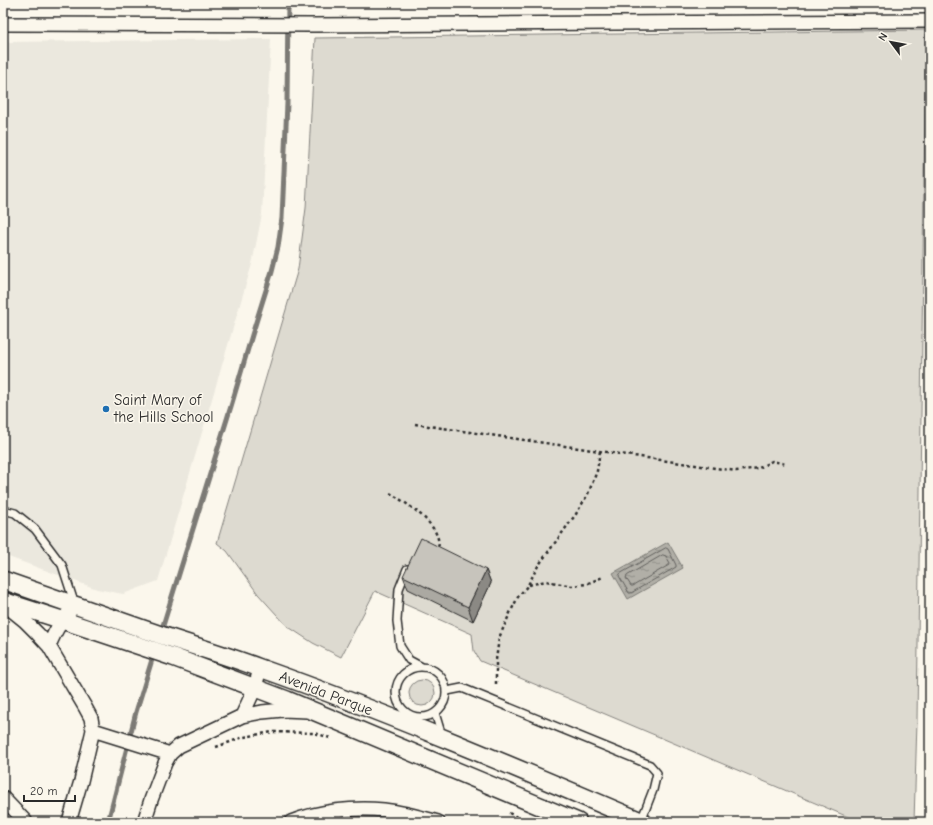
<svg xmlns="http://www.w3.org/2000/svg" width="933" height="825" font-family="'Comic Neue',sans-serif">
<defs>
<pattern id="water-ripples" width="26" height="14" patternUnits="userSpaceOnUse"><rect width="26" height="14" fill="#b1afa7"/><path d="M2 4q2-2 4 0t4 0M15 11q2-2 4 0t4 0" fill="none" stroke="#908f88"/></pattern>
</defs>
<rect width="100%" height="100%" fill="#fbf7ec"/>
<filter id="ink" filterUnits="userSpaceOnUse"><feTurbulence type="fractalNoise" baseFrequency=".025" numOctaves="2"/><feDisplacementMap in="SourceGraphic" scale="8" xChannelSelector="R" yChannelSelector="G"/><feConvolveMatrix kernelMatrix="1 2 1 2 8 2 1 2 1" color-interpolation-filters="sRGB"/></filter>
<g filter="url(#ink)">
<path fill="#ebe8de" d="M271 39 262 214 252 264 158 581 123 594 97 589 3 555V42Z"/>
<path fill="#dddad0" stroke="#84827e" d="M926 30 917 721 914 822H860L480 661 474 651 472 634 375 591 341 657 313 643 287 626 258 594 227 551 217 543 298 269 306 208 315 38Z
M409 693a13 13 0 1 1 26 0a13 13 0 1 1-26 0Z"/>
<path fill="url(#water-ripples)" stroke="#7b7a75" d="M668 542 683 568 628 599 613 573Z"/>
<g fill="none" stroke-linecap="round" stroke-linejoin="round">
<path stroke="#61605d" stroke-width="1" d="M666 548 668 549 676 565V567L631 593H629L619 576 620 574Z
M663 555 666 556 670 563 669 565 633 586H631L626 578 627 576Z"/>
<path stroke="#7b7a75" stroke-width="5" d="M161 632 232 403 252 335 272 271 278 247 282 218 287 103 288 3
M108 822 136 712 154 653"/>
<g stroke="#2b2b2b" stroke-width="10">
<path id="service" d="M3 510 15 513 35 529 62 565 74 602
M407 569 399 589 397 621 400 646 409 660 422 667
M396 692a25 25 0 1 1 50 0a25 25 0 1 1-50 0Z
M447 691 462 688 650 765 657 773 653 790 641 821
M435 713 442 736"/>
</g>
<g stroke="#2b2b2b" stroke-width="16">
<path id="minor" d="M3 24 313 25 930 21
M4 604 25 621 37 633 49 646 85 707 91 718 93 730 81 781 69 822
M49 646C56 628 62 620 75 605
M242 716 255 688 260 668
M93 730 170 754
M3 798 26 822
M144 822 151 800 165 763 170 754 179 746 242 716 262 712 283 710 307 711
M291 822C319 811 353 807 384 810 402 812 420 817 438 822"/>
</g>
<g stroke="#2b2b2b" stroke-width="20">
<path id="tertiary" d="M3 580C51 597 98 613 146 630 184 643 223 654 260 668 390 714 517 768 643 822
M3 601 62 620 173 657 287 700 578 822"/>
</g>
<path stroke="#2b2b2b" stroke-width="2.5" stroke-dasharray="3 3" stroke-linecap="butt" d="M415 424 736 471 759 468 772 461 786 464
M390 493C406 503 444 526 438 549
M529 585 546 581 572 586 586 584 603 577
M496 684V660L499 638 510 613 518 597 528 585 538 566 576 514 588 494 597 471 600 451
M216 747 244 737 272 732 315 733 330 738
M509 813 527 822"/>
<use href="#service" stroke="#fbf7ec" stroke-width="7"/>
<use href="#minor" stroke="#fbf7ec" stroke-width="13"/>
<use href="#tertiary" stroke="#fbf7ec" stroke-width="17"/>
</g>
<path fill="#aba9a2" stroke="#2b2b2b" d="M486 570 491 583 473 621 408 589 403 576Z"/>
<path fill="#8b8984" stroke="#2b2b2b" d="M486 570 491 583 473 621 468 607Z"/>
<path fill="#c7c4bc" stroke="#2b2b2b" d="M421 538 486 570 468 607 403 576Z"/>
</g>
<circle fill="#1f6fb2" stroke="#fbf7ec" stroke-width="1.5" cx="106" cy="409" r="4"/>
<g text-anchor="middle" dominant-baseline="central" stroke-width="3" stroke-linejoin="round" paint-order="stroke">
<g font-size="15" fill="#2b2b2b" stroke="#fbf7ec" text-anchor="start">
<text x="114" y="400">Saint Mary of<tspan x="114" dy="17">the Hills School</tspan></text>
</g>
<g font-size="15" fill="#2b2b2b" stroke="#fbf7ec">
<text transform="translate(326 693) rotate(21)">Avenida Parque</text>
</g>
</g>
<rect width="933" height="825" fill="none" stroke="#fbf7ec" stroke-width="16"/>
<rect x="8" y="8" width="917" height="809" fill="none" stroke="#2b2b2b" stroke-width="1.5" filter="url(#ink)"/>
<g transform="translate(891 42) rotate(302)" stroke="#fbf7ec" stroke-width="3" paint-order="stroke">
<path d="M0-3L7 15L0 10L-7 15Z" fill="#2b2b2b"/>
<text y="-6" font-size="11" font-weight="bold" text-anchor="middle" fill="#2b2b2b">N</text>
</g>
<path d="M24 795v6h51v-6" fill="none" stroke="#2b2b2b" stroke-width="2"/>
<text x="30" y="795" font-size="12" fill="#2b2b2b" stroke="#fbf7ec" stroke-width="3" paint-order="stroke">20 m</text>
</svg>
